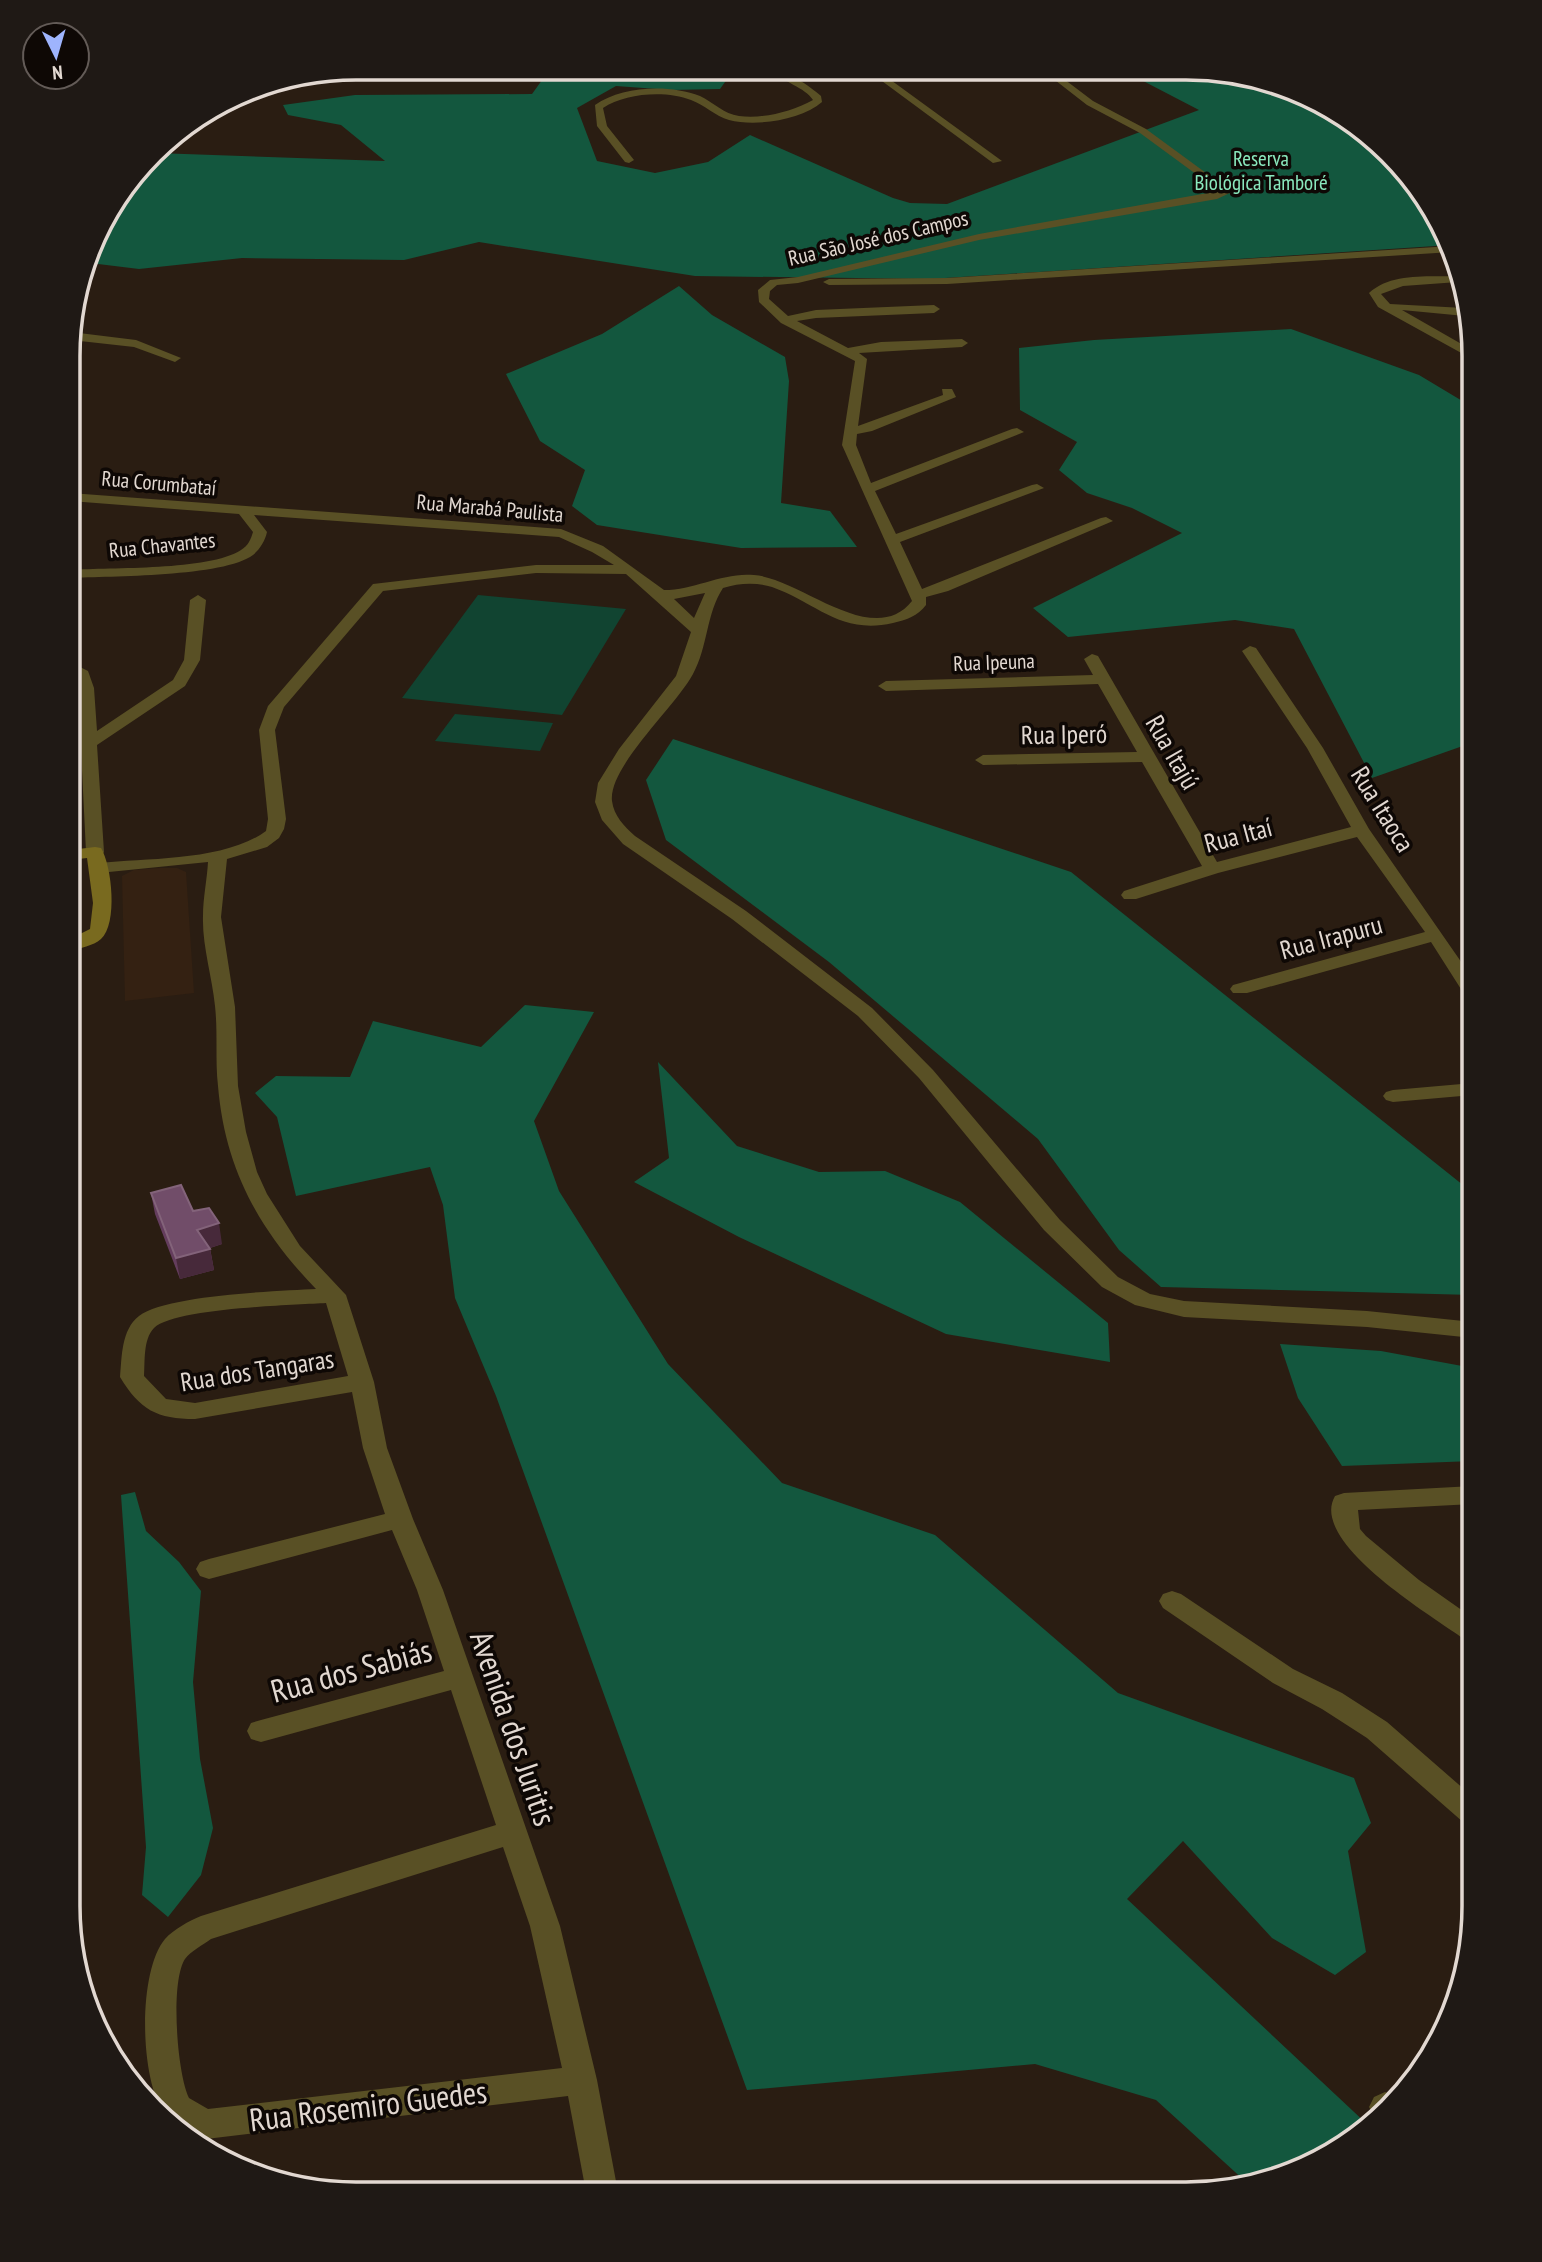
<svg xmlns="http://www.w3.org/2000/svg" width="1542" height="2262" font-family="'PT Sans Narrow',sans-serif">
<rect width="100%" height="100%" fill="#2a1d12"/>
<path fill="#342112" d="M160 868H177L186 872 194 993 125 1001 122 876 134 870Z"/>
<path fill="#114431" d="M478 595 626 609 562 715 402 698Z
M455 714 553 723 540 751 435 741Z"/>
<path fill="#13573e" d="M550 69H711L730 75 720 89 671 90 616 86 577 108 597 161 655 173 708 162 750 135 893 198 910 203 947 204 1199 110 1122 70 1223 71 1296 90 1361 128 1414 181 1451 245 930 279 695 276 479 242 404 260 242 258 139 269 90 263 107 213 156 153 385 161 341 125 288 115 283 105 355 95 532 94Z
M679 286 712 315 785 357 789 381 781 503 830 511 857 547 741 548 597 525 572 506 585 470 540 441 506 374 602 334Z
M1291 329 1419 375 1474 408V742L1372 778 1294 629 1235 620 1068 637 1033 608 1182 533 1132 508 1087 493 1059 470 1077 442 1020 410 1019 348 1094 340Z
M673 739 1071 872 1473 1193V1295L1161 1287 1119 1250 1038 1139 829 962 666 840 646 780Z
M525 1005 594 1012 534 1121 559 1191 668 1364 782 1483 935 1535 1118 1693 1354 1778 1371 1823 1348 1851 1366 1952 1335 1975 1272 1938 1183 1841 1127 1899 1369 2126 1361 2134 1296 2172 1246 2182 1156 2100 1035 2064 747 2090 496 1396 455 1298 443 1205 430 1167 296 1196 277 1117 255 1093 276 1076 350 1077 373 1021 481 1047Z
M658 1062 737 1146 819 1172 885 1171 960 1202 1108 1323 1110 1362 946 1334 739 1237 634 1182 669 1158Z
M1280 1344 1381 1351 1473 1368V1461L1342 1466 1298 1398Z
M135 1492 146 1531 179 1562 201 1591 193 1682 200 1759 213 1828 201 1875 168 1917 142 1895 146 1847 121 1495Z"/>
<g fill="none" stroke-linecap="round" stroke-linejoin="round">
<path fill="#595025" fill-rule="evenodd" d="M772 69C786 70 810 86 821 96L822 102C801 120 756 127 729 120 715 116 705 105 691 100 666 90 625 93 603 108L607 126 634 160 629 163 625 162 597 126 595 105C622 86 669 84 700 96 713 102 724 114 739 116 763 119 791 112 813 100 805 87 783 83 772 69Z
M867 70H877L1002 161 993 163Z
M1042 70H1052L1093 101 1146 129 1232 192 1217 199 979 240 798 283 777 285 770 291 769 299 788 316 816 310 934 305 940 309 934 313 816 318 797 321 848 348 881 342 962 339 968 343 962 347 859 353 867 359 858 426 943 395 942 389H952L956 397 872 431 857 434 856 445 871 483 1012 429 1017 428 1024 432 875 491 896 534 1032 485 1037 484 1044 488 900 542 922 589 1101 518 1106 517 1113 521 948 591 926 597V605C918 616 906 620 893 623 840 635 817 603 772 587 756 582 739 583 723 588 706 614 708 647 693 674 676 706 608 767 612 801 614 816 624 826 635 836L746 911 872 1008 933 1070 1060 1220 1118 1277 1150 1294 1184 1301 1367 1311 1473 1322V1338L1367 1327 1184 1317 1135 1305 1102 1287 1044 1230 919 1078 858 1016 732 919 623 844 602 820 595 802 598 783 619 749 676 676 691 632 626 574 536 573 383 591 284 707 275 730 286 819 284 829 279 838 267 847 227 859 221 917 235 1007 238 1086 246 1132 257 1172 267 1194 300 1246 346 1295 374 1382 387 1448 413 1519 443 1590 560 1926 597 2080 618 2192H586L568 2096 206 2139C194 2134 176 2129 168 2119 139 2087 137 1972 165 1939 174 1929 189 1921 201 1916L496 1825 451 1690 261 1742 251 1739 247 1731 251 1723 261 1720 444 1671 417 1590 392 1530 209 1579 200 1576 196 1569 200 1562 209 1559 385 1514 363 1448 352 1392 195 1419C157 1419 140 1410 120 1377 122 1357 121 1330 139 1316 166 1295 278 1291 316 1289 259 1230 225 1169 218 1086 215 1060 218 1033 215 1006 212 976 202 945 203 916 203 898 207 880 208 862L99 873 90 868 99 863C149 858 225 861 266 831L268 819 259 730 268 706 373 584 536 565H614L592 552 559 537 254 515 267 532C265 541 260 549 253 555 224 577 110 576 70 578V570C112 567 208 571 241 550 248 546 251 539 253 532L239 514 70 501V493L561 529 603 546 664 590C695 590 723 572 754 575 800 578 873 650 912 601L842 445 855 361 781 323 759 302 758 290 770 280 798 277 979 234 1219 191 1140 133 1087 105ZM705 593 694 618 674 599ZM326 1303 348 1376 195 1403 166 1399 144 1376C145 1362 143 1339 154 1328 174 1308 293 1305 326 1303ZM503 1847 530 1926 562 2068 208 2109 189 2098C177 2073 170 1982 185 1959 191 1951 203 1945 211 1939Z
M1451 246 1452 252 947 284 829 285 823 282 829 279 947 278Z
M1458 276V282L1403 286 1381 294 1390 304 1464 308 1465 316 1402 310 1472 350 1474 360 1378 307 1369 293C1391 272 1430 277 1458 276Z
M71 332 136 340 181 358 175 362 134 347 71 340Z
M198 595 206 600 200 660 185 686 97 745 104 852 101 856H89L86 852 78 688 70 673V662L88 671 94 688 97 731 173 680 184 660 190 600Z
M1250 646 1256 648 1323 748 1369 829 1473 979V999L1466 997 1431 942 1247 993H1233L1230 989 1233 985 1425 932 1357 837 1218 873 1136 899H1124L1121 895 1124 891 1202 866 1142 762 983 765 975 760 983 755 1137 752 1098 684 886 691 878 686 886 681 1093 675 1084 659 1092 654 1098 656 1217 862 1351 827 1307 748 1242 651Z
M1473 1083V1095L1393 1102 1386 1100 1383 1096 1386 1092 1393 1090Z
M1473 1486V1504L1358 1510 1360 1529 1366 1536 1419 1580 1473 1618V1642L1464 1639C1432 1616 1308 1542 1335 1496L1344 1493Z
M1172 1591 1181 1594 1293 1669 1342 1693 1387 1722 1473 1797V1826L1463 1822 1367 1738 1322 1709 1273 1683 1163 1608 1159 1601 1163 1594Z
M1385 2092 1398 2097 1376 2119 1369 2107 1374 2097Z"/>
<path fill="#796a1f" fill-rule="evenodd" d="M95 847 101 848C112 866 118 924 101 939 93 946 80 948 70 951V939L90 929 93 903 87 858 70 860V850Z"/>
</g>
<path fill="#643d5d" d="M151 1193 222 1244 210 1248 214 1270 180 1279 155 1214Z"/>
<path fill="#47293a" d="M219 1223 222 1244 201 1251 197 1230Z
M210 1249 214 1270 180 1279 176 1258Z"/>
<path fill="#714d69" stroke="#83637a" stroke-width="2" d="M181 1185 193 1211 209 1208 219 1223 197 1230 210 1249 176 1258 151 1193Z"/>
<g text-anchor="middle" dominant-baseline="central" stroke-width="7" stroke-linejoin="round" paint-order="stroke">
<g font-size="21" fill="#8ae8bd" stroke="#0e0805">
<text x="1261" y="158">Reserva<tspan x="1261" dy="24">Biológica Tamboré</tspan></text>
</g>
<g font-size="21" fill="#e2d8d1" stroke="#0e0805">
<text transform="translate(878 238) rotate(-13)">Rua São José dos Campos</text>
<text transform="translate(159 483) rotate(5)">Rua Corumbataí</text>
<text transform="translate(490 508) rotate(5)">Rua Marabá Paulista</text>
<text transform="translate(162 545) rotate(-6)">Rua Chavantes</text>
<text transform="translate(994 662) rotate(-2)">Rua Ipeuna</text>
</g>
<g font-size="26" fill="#e2d8d1" stroke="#0e0805">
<text transform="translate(1064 734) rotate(-1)">Rua Iperó</text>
<text transform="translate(1173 752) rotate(60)">Rua Itajú</text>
<text transform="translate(1383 809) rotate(58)">Rua Itaoca</text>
<text transform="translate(1238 835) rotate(-15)">Rua Itaí</text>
<text transform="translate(1331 937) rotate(-15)">Rua Irapuru</text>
<text transform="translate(257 1370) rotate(-9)">Rua dos Tangaras</text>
</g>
<g font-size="32" fill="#e2d8d1" stroke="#0e0805">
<text transform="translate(351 1670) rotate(-15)">Rua dos Sabiás</text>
<text transform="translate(514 1728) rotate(71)">Avenida dos Juritis</text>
<text transform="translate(368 2105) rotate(-7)">Rua Rosemiro Guedes</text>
</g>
</g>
<path d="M0 0H1542V2262H0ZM356 80H1186A276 276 0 0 1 1462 356V1906A276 276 0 0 1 1186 2182H356A276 276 0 0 1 80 1906V356A276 276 0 0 1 356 80Z" fill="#1f1915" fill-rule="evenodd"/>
<path fill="none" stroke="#e2d8d1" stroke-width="3.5" d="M356 80H1186A276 276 0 0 1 1462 356V1906A276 276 0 0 1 1186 2182H356A276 276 0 0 1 80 1906V356A276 276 0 0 1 356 80Z"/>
<g transform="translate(56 56) rotate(175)"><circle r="33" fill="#0e0805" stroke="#635b57" stroke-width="2"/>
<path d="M0-5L12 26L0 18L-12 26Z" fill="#9eb4fd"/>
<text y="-10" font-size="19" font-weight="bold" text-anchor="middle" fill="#e2d8d1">N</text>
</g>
</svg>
